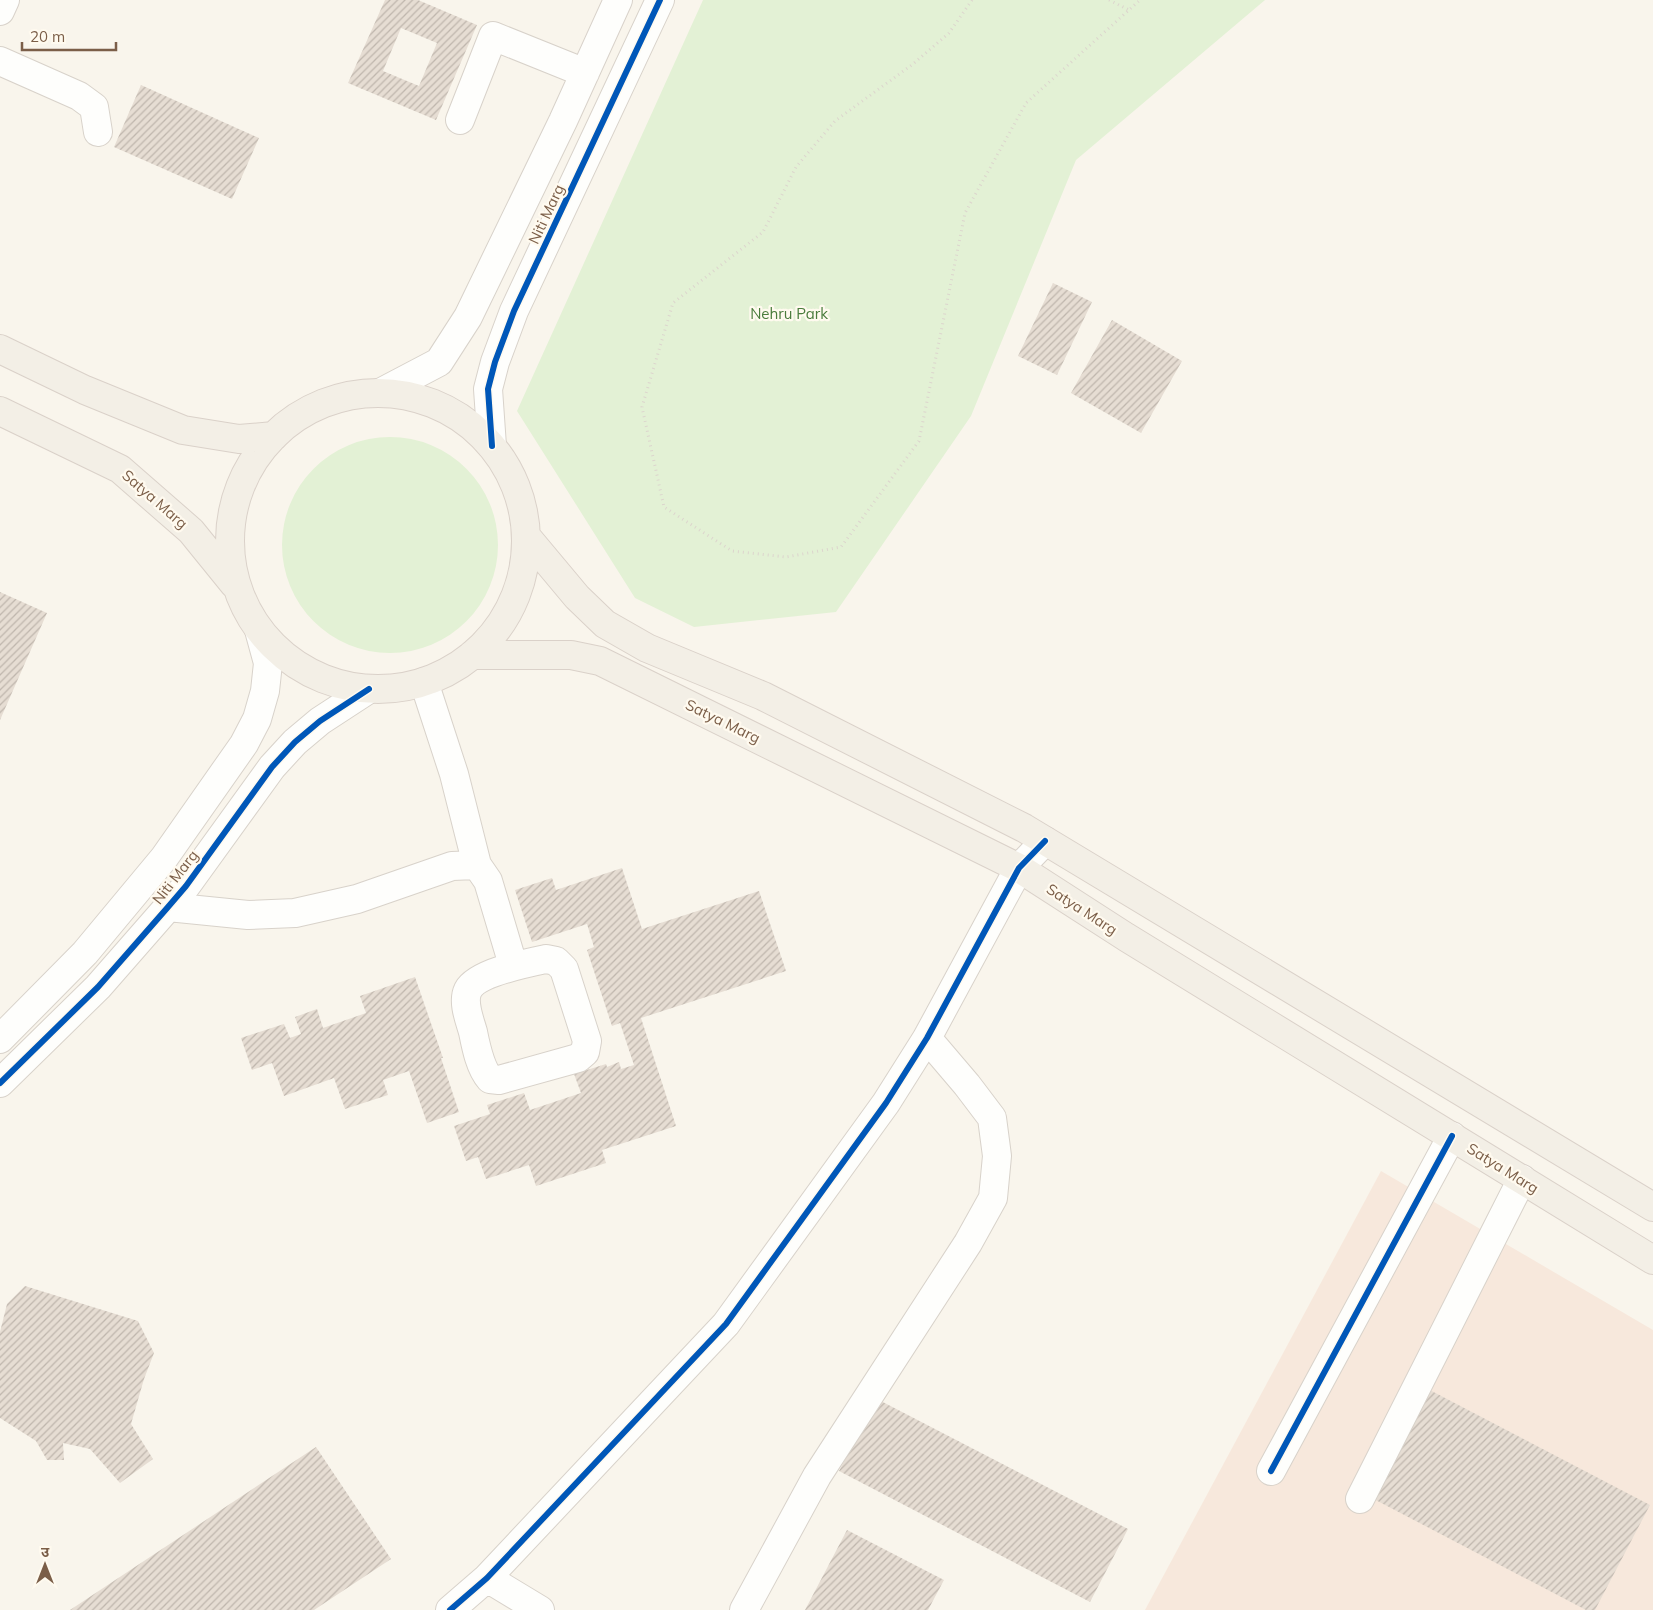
<svg xmlns="http://www.w3.org/2000/svg" width="1653" height="1610" font-family="Mulish,'Noto Sans Devanagari',sans-serif">
<defs>
<pattern id="building-hatch" width="6" height="6" patternUnits="userSpaceOnUse" patternTransform="scale(1.25)"><rect width="6" height="6" fill="#e6ddd3"/><path d="M-1 1l2-2M0 6l6-6M5 7l2-2" fill="none" stroke="#bfb6ad"/></pattern>
</defs>
<rect width="100%" height="100%" fill="#f9f5ec"/>
<path fill="#f7e8dc" d="M1381 1171 1653 1330V1610H1145Z"/>
<path fill="#e3f1d5" d="M703 0H1265L1076 160 971 416 836 612 694 627 635 598 517 411Z
M282 545a108 108 0 1 1 216 0a108 108 0 1 1-216 0Z"/>
<path fill="url(#building-hatch)" fill-rule="evenodd" d="M385 0H418L477 25 436 120 348 83ZM401 28 437 43 419 86 383 71Z
M141 85 259 138 232 199 114 147Z
M1053 283 1092 302 1057 375 1018 356Z
M1112 320 1182 361 1141 433 1071 393Z
M0 592 47 613 0 720Z
M622 868 642 929 759 891 786 971 641 1018 676 1126 602 1150 606 1163 536 1186 529 1165 486 1179 478 1157 466 1161 454 1126 490 1114 487 1105 524 1093 530 1110 581 1093 574 1074 606 1064 607 1067 619 1062 621 1069 634 1065 620 1023 612 1026 587 950 594 947 587 924 532 942 515 890 552 878 556 890Z
M415 977 443 1058H441L459 1112 427 1123 409 1071 383 1080 388 1095 345 1109 334 1078 284 1096 272 1063 252 1070 241 1038 284 1024 290 1038 301 1034 295 1017 317 1009 323 1028 366 1013 360 996Z
M25 1286 138 1321 154 1353 144 1379 131 1424 153 1459 120 1483 90 1449 63 1443 64 1460H47L36 1441 0 1418V1332L7 1304Z
M1424 1387 1650 1505 1595 1610H1586L1366 1495Z
M877 1399 1128 1529 1090 1602 839 1471Z
M316 1447 391 1559 314 1610H70Z
M847 1530 944 1580 928 1610H805Z"/>
<g fill="none" stroke-linecap="round" stroke-linejoin="round">
<g stroke="#d8d2ca" stroke-width="30">
<path id="minor" d="M0 11 5 0
M0 61 79 96 94 107 98 132
M460 120 493 36 585 73
M380 393 439 362 468 317 563 121 618 0
M492 446 488 389 495 362 514 311 660 0
M424 682 454 774 477 865
M168 907 248 915 295 913 357 899 452 866 477 865 488 881 513 965
M546 959 556 961 564 969 587 1041 585 1052 578 1058 499 1080 490 1079C480 1068 476 1047 473 1032 470 1021 462 1002 468 990 477 973 527 963 546 959Z
M0 1039 85 953 164 858 244 744 257 719 265 691 268 663 259 630
M0 1083 98 987 168 907 186 886 272 767 295 742 320 721 369 689
M1271 1471 1452 1136
M1360 1499 1522 1179
M487 1578 540 1610
M450 1610 487 1578 726 1324 886 1103 927 1038 1019 868 1045 841
M744 1610 817 1476 968 1243 993 1198 997 1156 992 1118 967 1085 927 1038"/>
</g>
<g stroke="#dad1c9" stroke-width="30">
<path id="major" d="M0 349 85 390 183 430 239 439 274 436
M230 541a148 148 0 1 1 296 0a148 148 0 1 1-296 0Z
M0 411 120 469 191 531 234 584
M526 536 577 597 605 624 647 648 763 696 1024 828 1653 1207
M472 655H571L600 661 1019 868 1126 937 1653 1260"/>
</g>
<path stroke="#dcd5cd" stroke-width="3" stroke-dasharray="1 4" stroke-linecap="butt" d="M972 0 949 33 913 64 835 121 796 167 763 232 673 303 642 407 664 507 732 551 786 557 841 547 919 441 965 213 1026 103 1140 0
M1109 0 1129 10"/>
<use href="#minor" stroke="#fefefc" stroke-width="28"/>
<use href="#major" stroke="#f3efe6" stroke-width="28"/>
<g stroke="#fffaef" stroke-width="9">
<path id="cycleway" d="M492 446 488 389 495 362 514 311 660 0
M0 1083 98 987 168 907 186 886 272 767 295 742 320 721 369 689
M1271 1471 1452 1136
M450 1610 487 1578 726 1324 886 1103 927 1038 1019 868 1045 841"/>
</g>
<use href="#cycleway" stroke="#0057b8" stroke-width="6"/>
</g>
<g text-anchor="middle" dominant-baseline="central" stroke-width="4.5" stroke-linejoin="round" paint-order="stroke">
<g font-size="15" fill="#7b5e48" stroke="#fffaef">
<text transform="translate(546 214) rotate(-65)">Niti Marg</text>
<text transform="translate(155 499) rotate(41)">Satya Marg</text>
<text transform="translate(723 721) rotate(26)">Satya Marg</text>
<text transform="translate(175 877) rotate(-52)">Niti Marg</text>
<text transform="translate(1082 909) rotate(33)">Satya Marg</text>
<text transform="translate(1503 1168) rotate(32)">Satya Marg</text>
</g>
<g font-size="15" fill="#4a7c3c" stroke="#fffaef">
<text x="789" y="313">Nehru Park</text>
</g>
</g>
<g transform="translate(45 1565)" stroke="#fffaef" stroke-width="4" paint-order="stroke">
<path d="M0-4L9 19L0 12L-9 19Z" fill="#7b5e48"/>
<text y="-8" font-size="14" font-weight="bold" text-anchor="middle" fill="#7b5e48">उ</text>
</g>
<path d="M22 42v8h94v-8" fill="none" stroke="#7b5e48" stroke-width="2.5"/>
<text x="30" y="42" font-size="15" fill="#7b5e48" stroke="#fffaef" stroke-width="4" paint-order="stroke">20 m</text>
</svg>
